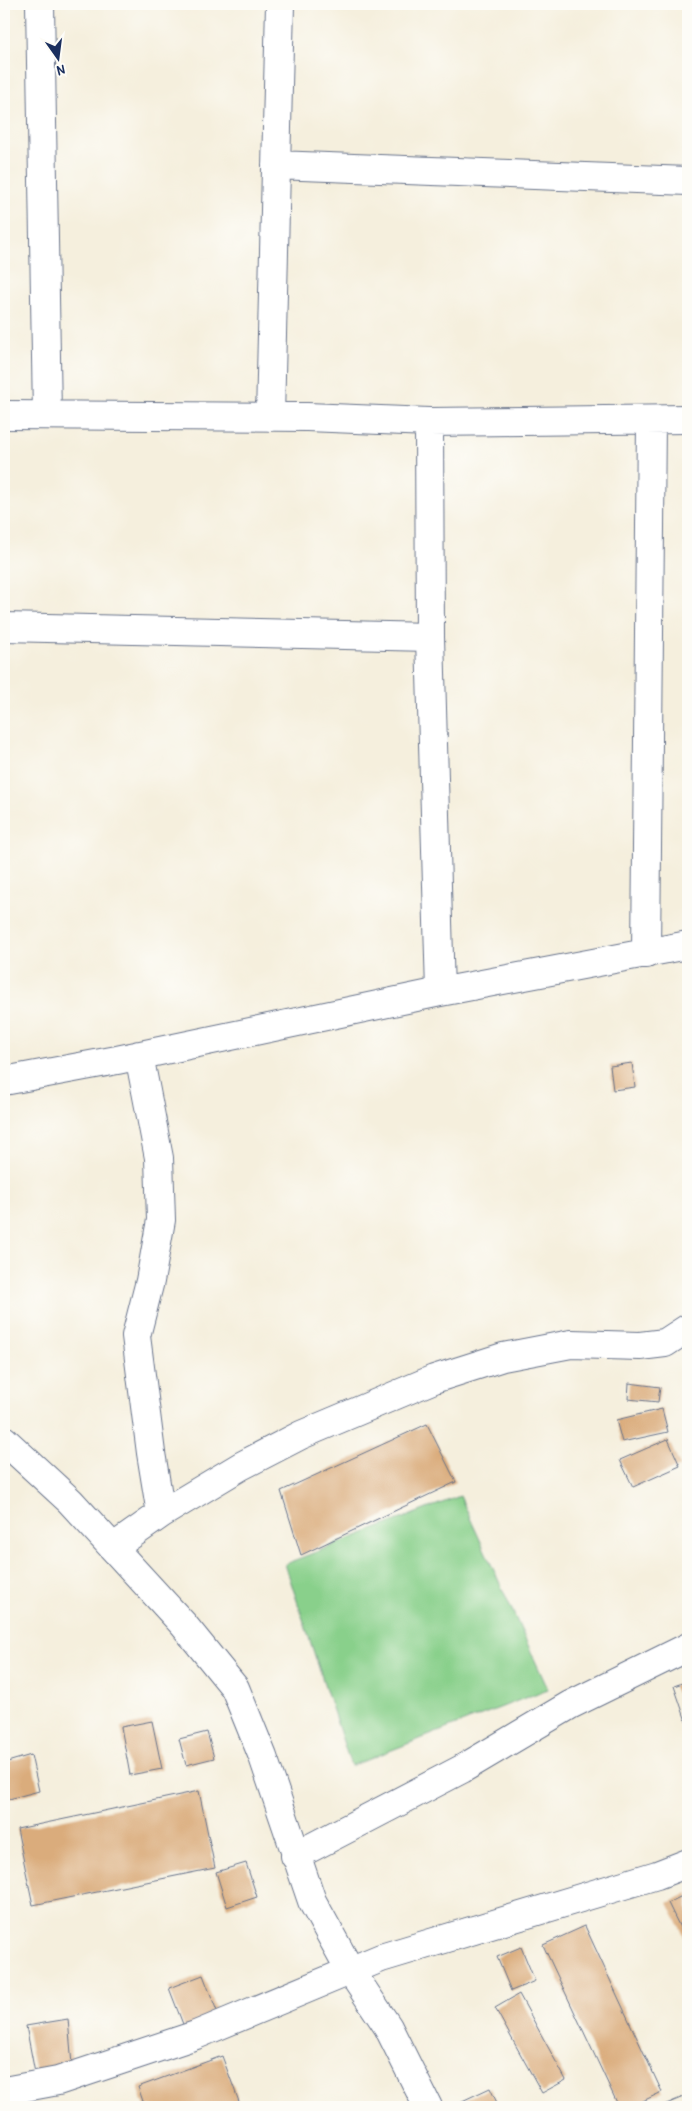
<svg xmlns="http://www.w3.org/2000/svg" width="692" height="2111" font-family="'Patrick Hand',sans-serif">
<rect width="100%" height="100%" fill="#fdfcf7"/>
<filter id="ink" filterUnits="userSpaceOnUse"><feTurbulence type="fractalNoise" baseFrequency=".02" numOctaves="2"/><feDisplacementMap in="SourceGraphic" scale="10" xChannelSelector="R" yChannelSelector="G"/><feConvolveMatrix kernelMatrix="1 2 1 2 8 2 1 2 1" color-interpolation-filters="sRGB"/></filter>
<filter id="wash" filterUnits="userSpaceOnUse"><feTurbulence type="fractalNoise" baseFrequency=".0096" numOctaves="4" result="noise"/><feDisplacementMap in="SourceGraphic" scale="20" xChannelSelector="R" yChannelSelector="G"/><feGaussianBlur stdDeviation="1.12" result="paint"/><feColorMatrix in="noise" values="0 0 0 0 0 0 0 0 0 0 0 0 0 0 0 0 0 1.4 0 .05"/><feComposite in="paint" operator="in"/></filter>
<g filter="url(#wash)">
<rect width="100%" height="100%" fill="#f5efdd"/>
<path fill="#89d08b" stroke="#528074" d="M460 1496 548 1689 351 1766 285 1564Z"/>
<g id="blocks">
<path fill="#daac7b" d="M632 1063 635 1087 613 1090 610 1066Z
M629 1383 660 1387 658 1402 628 1399Z
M662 1409 668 1432 622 1442 616 1420Z
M427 1424 456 1482 301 1555 281 1491Z
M668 1439 680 1466 633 1487 620 1460Z
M688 1681V1727L674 1686Z
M152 1721 162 1769 130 1775 121 1727Z
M207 1732 214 1758 186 1765 179 1739Z
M31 1755 39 1791 9 1799 4 1780V1763Z
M199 1791 215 1868 33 1905 17 1829Z
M246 1863 257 1897 227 1907 216 1872Z
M688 1893V1944L668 1903Z
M585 1926 662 2092 630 2107H619L543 1945Z
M521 1947 535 1981 511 1991 497 1957Z
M203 1975 220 2019 186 2032 169 1988Z
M519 1994 566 2080 542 2093 495 2008Z
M68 2019 72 2065 35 2073 26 2026Z
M222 2056 241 2107H145L138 2087Z
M490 2088 499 2107H462L460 2102Z
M688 2095V2107H665L664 2105Z"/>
</g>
</g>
<g filter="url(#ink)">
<use href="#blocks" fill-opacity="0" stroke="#67728a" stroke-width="1"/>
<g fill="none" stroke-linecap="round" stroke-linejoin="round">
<g stroke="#67728a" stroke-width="30">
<path id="minor" d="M40 4 47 415
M276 165 688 181
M4 415 307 417 429 422 688 419
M270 417 280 4
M429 422 430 637 440 992
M4 627 430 637
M646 954 651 420
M139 1055 159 1158 161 1220 150 1281 136 1336 151 1453 161 1514
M4 1081 117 1060 440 992 688 945
M4 1440 70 1501 183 1624 235 1688 263 1757 312 1901 350 1970 388 2027 428 2107
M114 1547 161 1514 241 1466 301 1435 434 1379 503 1357 571 1344 640 1346 665 1343 688 1328
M295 1856 462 1769 570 1705 688 1647
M4 2091 58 2081 196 2035 381 1958 657 1875 688 1863"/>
</g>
<use href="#minor" stroke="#fff" stroke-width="28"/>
</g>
</g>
<rect width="692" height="2111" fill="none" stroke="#fdfcf7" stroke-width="20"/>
<g transform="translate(58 58) rotate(166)" stroke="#fdfcf7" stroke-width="4" paint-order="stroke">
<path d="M0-4L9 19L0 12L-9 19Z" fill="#1b2f5e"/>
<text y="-8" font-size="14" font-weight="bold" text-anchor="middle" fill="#1b2f5e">N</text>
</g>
</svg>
